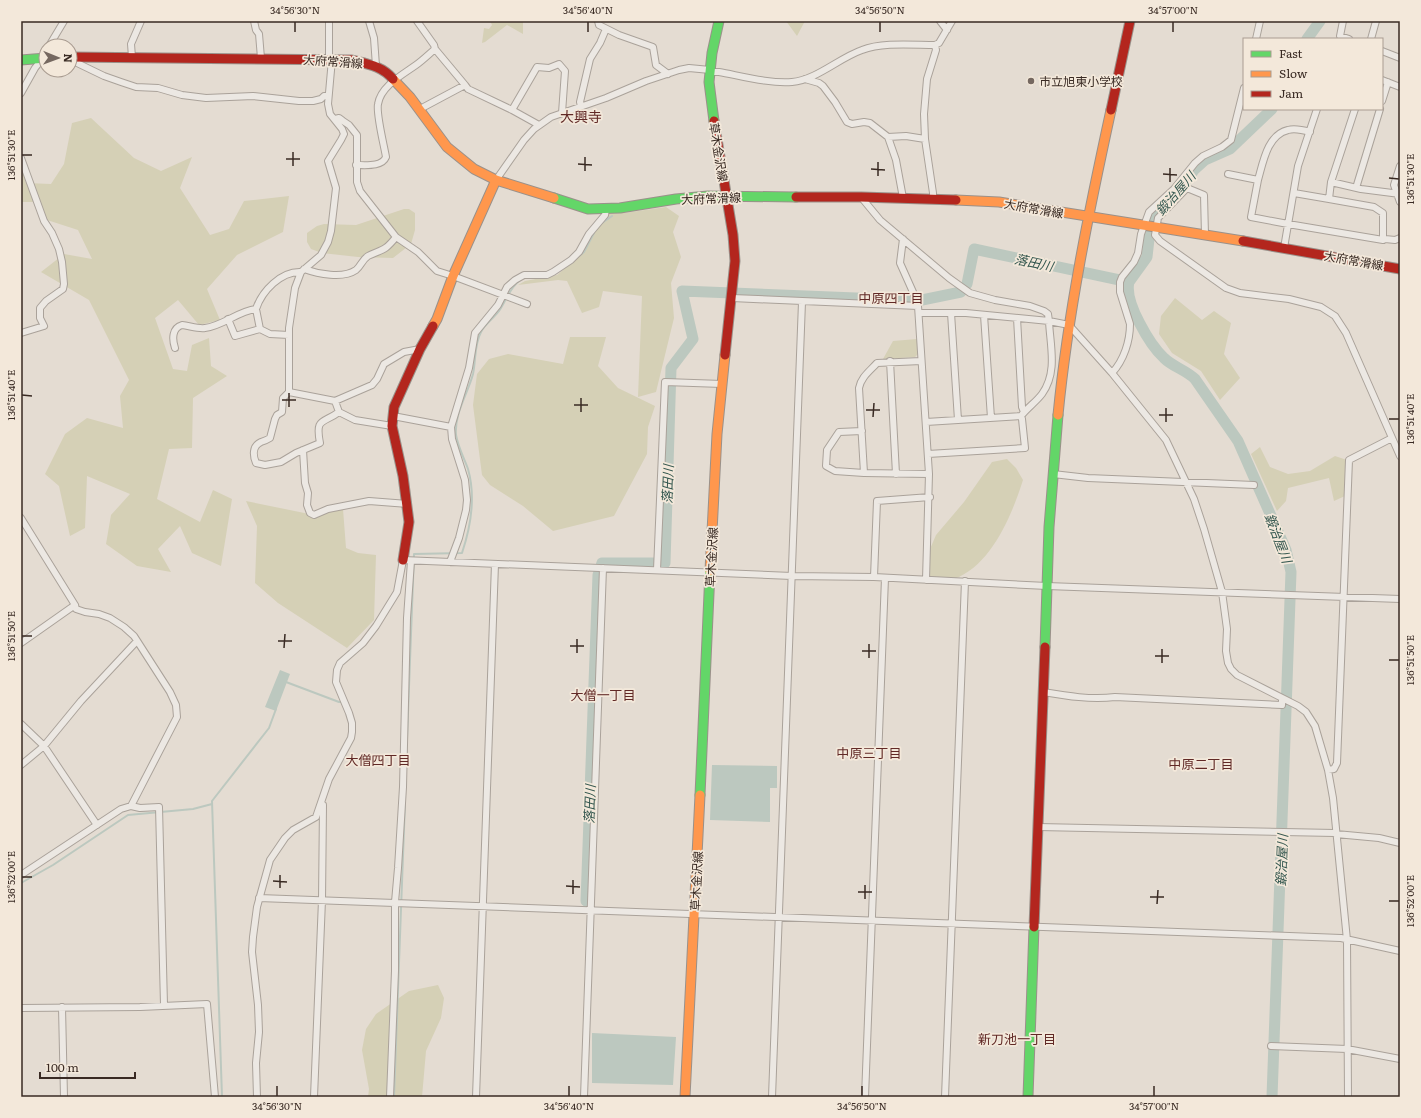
<svg xmlns="http://www.w3.org/2000/svg" width="1421" height="1118" font-family="Literata,'Noto Sans JP',serif">
<rect width="100%" height="100%" fill="#e4dcd2"/>
<path fill="#d5d0b6" d="M490 21H523V34L507 25 485 42 482 43 484 28 489 29 492 25Z
M786 21H805L797 36Z
M91 118 134 158 161 171 192 157 180 188 210 235 229 229 244 201 289 196 283 232 237 255 207 289 220 320 199 325 178 300 155 318 173 369 187 371 192 345 209 338 211 366 227 376 193 398 192 448 169 449 157 499 200 522 213 490 232 499 221 566 192 553 180 526 158 549 171 572 137 566 106 544 111 515 130 494 87 476 85 528 70 536 59 486 45 474 65 434 87 418 123 428 120 396 129 380 89 300 41 272 64 254 92 259 78 230 44 219 39 202H21V166L26 183 51 184 64 164 72 123Z
M666 207 679 216 673 232 681 257 671 283 674 318 656 392 638 397 642 296 603 291 599 307 582 313 567 281 558 280 518 285 525 281 557 275 576 259 586 248 594 232 609 213H624Z
M404 209H409L415 213V230L411 244 393 258 358 257 322 253 311 249 307 242V233L317 226 324 224 356 225Z
M1175 298 1202 320 1214 311 1231 323 1224 354 1240 378 1220 400 1201 371 1172 353 1159 334 1161 316Z
M570 337H606L598 366 618 388 655 406 648 427 647 454 614 516 553 531 523 506 490 485 482 475 473 405 477 374 489 359 508 354 563 364Z
M917 339 918 354 915 357 883 359 893 341Z
M1260 447 1270 467 1288 474 1310 471 1335 456 1347 460 1345 496 1334 501 1329 478 1288 488 1286 501 1277 511 1251 454Z
M1007 459 1016 468 1023 480C1012 515 991 566 954 579 948 581 941 581 936 582L926 574 927 556 936 535 964 502 992 462Z
M246 501 314 515 343 509 346 548 358 553 376 555 374 620 347 648 278 603 255 583 257 526Z
M438 985 444 998 441 1018 426 1051 422 1097H368L369 1089 362 1050 366 1029 376 1014 409 991Z"/>
<path fill="#bcc8bf" d="M280 670 290 674 276 711 265 707Z
M712 765 777 766V788H770V822L710 820Z
M592 1033 676 1037 673 1085 592 1083Z"/>
<g fill="none" stroke-linecap="round" stroke-linejoin="round">
<path stroke="#bcc8bf" stroke-width="2" d="M602 223 612 216
M579 256 584 252 594 233
M286 682 339 702H341
M407 740 414 554 462 553C471 526 476 497 468 469 464 458 458 447 456 435 454 414 468 393 473 374 476 360 474 345 481 332 485 324 493 319 499 311 506 301 509 289 519 281
M21 883 53 865 128 815 193 809 212 804
M222 1097 212 801 269 728 276 709
M394 1097 405 802"/>
<path stroke="#bcc8bf" stroke-width="11" d="M1307 39 1320 21
M1272 109 1230 149 1205 160 1194 170 1181 188 1156 212 1150 230 1147 257 1129 282C1124 302 1150 345 1164 358 1173 367 1186 370 1195 379L1238 441 1286 550 1291 572 1272 1097
M967 284 974 249 1129 282
M586 901 598 575 602 563H665L671 368 693 339 682 291 906 300H922L961 292"/>
<g stroke="#aaa29a" stroke-width="8">
<path id="street" d="M254 21 256 30 259 34 261 58
M329 21V59
M369 21 374 38 376 66
M417 21 434 45 435 49
M598 21 599 25 619 35 653 47 656 65 668 74
M940 21 947 30
M1343 21 1340 36 1349 39
M1256 39 1260 21
M1371 39 1376 21
M49 46 64 21
M1382 51 1400 58
M72 57 75 62 104 76 121 82 136 87 158 88 182 95 206 98 253 96 299 101H313L321 99 324 96H327
M132 57 131 44 141 21
M332 59 328 104 330 114 342 129 344 134 341 140 328 161 336 188 331 231 328 242 321 255 301 272 295 288 289 328V392L335 401 339 412 355 420 392 426
M710 72H719C741 76 771 84 792 82 816 80 839 58 862 50 882 42 913 45 935 45L939 43 952 21
M805 79 819 83 823 86 835 102 847 122 852 124 864 122 870 123 888 137 906 136 925 139
M1382 80 1400 87
M21 93 35 68 43 58 46 52
M1382 101 1388 82
M581 106 580 102 590 59 600 43 606 29
M420 109 465 85 468 89 512 110
M1355 109 1331 182 1361 189 1400 194
M335 119 339 118 343 121 349 125 357 135V182L360 191 396 237 418 252 437 271 453 276 527 304
M539 125 512 110 537 67 549 68 559 64 565 71 562 113
M888 137 896 160 903 198
M21 158 44 221 52 233 59 249 62 262 64 284 63 289 46 301 40 308V318L44 326 21 333
M356 165C366 165 382 167 386 157 384 145 376 114 378 104 381 86 402 75 416 65 423 60 429 54 435 49L465 85
M1400 166 1394 185 1400 202
M1228 174 1258 180C1263 163 1267 135 1288 130 1295 128 1303 130 1310 132
M496 180 524 140 534 129 551 117 606 98 646 81 679 70 689 68 710 70
M1258 180 1251 217 1288 224 1383 240V213L1374 207 1329 199 1331 182
M1356 188 1380 109
M1294 193 1329 199
M861 197 880 220 949 278 970 293 995 300 1030 306 1044 311 1048 314 1049 321 1069 325 1112 373 1166 440 1194 499 1204 529 1222 592 1227 629 1226 651 1228 663 1231 669 1237 675 1298 706 1306 712 1315 726 1328 770 1333 798 1347 940 1348 1097
M933 199V193L925 139 924 114 927 79 936 50 935 45
M1205 235 1204 195 1187 188 1158 218 1155 235 1160 241 1226 288 1240 293 1289 299 1321 307 1335 316 1346 333 1400 456
M903 239 900 263 917 301 918 306
M1385 239 1395 240 1400 238
M1284 248 1298 166 1317 109
M304 269C318 274 343 279 356 270 361 266 362 260 368 256 383 249 385 251 396 237
M732 298 918 306 929 474 926 580
M919 313H966L1049 321C1050 345 1058 372 1042 394 1036 402 1027 408 1021 416L1022 419 1025 448 928 454
M951 313 958 420
M984 315 991 418
M1017 318 1022 407 1024 412
M228 319 235 336 260 329 256 309
M260 329 270 334 289 335
M175 348C172 339 172 328 182 325 190 326 198 329 205 328 223 326 238 311 256 309 262 291 281 271 301 272
M890 361 896 474
M921 361 877 363C870 371 861 377 859 388L864 473 929 474
M1112 373C1124 360 1130 341 1130 324L1120 292V282L1122 277 1134 262 1138 253 1141 234 1149 212 1174 189 1195 163 1203 156 1222 147 1231 140 1244 88
M289 392 283 398 282 412 277 415 275 419 270 438C267 440 264 441 261 442 252 446 253 456 256 463L265 465 281 462 296 453 320 443C315 417 323 424 339 412
M335 401 372 385 377 379 384 364 404 352 420 349
M393 416 451 427 452 439 465 480 467 500 466 510 459 538 450 562
M926 422 1021 416
M451 427 469 368 475 333 498 305 507 287 515 280 524 275H547L553 272 571 260 579 252 589 234 605 215 606 209
M862 431 839 432 827 450 826 466 835 471 864 473
M303 450 305 483 308 493 307 505 310 513 314 515 328 509 369 501 408 504
M1053 474 1088 478 1254 485
M21 518 75 605 76 609 85 612 99 614 110 618 124 627 134 636 170 692 176 705 177 717 131 806
M657 570 665 382 722 384
M874 577 877 501 930 497
M21 643 75 605
M1043 692C1067 696 1091 700 1115 697L1282 705V698
M21 724 44 746 97 825
M21 765 44 746 81 701 137 641
M1328 770 1334 769 1337 763 1349 460 1392 438
M1038 827 1335 833
M1336 834 1379 838 1400 843
M21 875 121 809 131 806 140 808 159 807 164 1005
M259 898 1341 938 1400 951
M62 1007 64 1097
M21 1008 140 1007 207 1004 215 1097
M1271 1046 1347 1049 1400 1059
M257 1097 256 1063 259 1032 258 1005 252 952 253 937 257 907 270 860 285 838 293 830 316 817 329 779 351 738 352 732V723L349 713 336 682 337 670 340 663 363 643 376 626 397 592 403 560 792 576 874 577 1047 586 1400 599
M314 1097 322 900 323 805
M390 1097 395 971V902L398 868 403 787 407 618 411 561
M476 1097 495 564
M584 1097 603 568
M772 1097 802 302
M865 1097 885 578
M945 1097 965 581"/>
</g>
<g stroke="#9a918a" stroke-width="11">
<path id="fast" d="M21 60 46 58
M714 121 709 82 712 53 719 21
M554 198 588 209 620 208 676 199 708 196 796 197
M1045 647 1049 527 1058 415
M700 795 710 571
M1028 1097 1034 927"/>
</g>
<g stroke="#9a918a" stroke-width="11">
<path id="slow" d="M393 79 410 97 447 147 474 169 496 180 554 198
M956 200 999 202 1243 241
M433 326 437 319 453 276 496 180
M1058 415C1068 312 1089 211 1111 110
M710 571 717 434 725 355
M685 1097 700 795"/>
</g>
<g stroke="#9a918a" stroke-width="11">
<path id="jam" d="M70 57 352 60C368 64 382 66 393 79
M1111 110 1130 21
M714 121 733 235 735 261 725 355
M796 197H861L956 200
M1243 241 1400 269
M403 560 409 522 403 476 392 426 394 407 420 349 433 326
M1034 927 1045 647"/>
</g>
<use href="#street" stroke="#ece8e3" stroke-width="6"/>
<use href="#fast" stroke="#63d668" stroke-width="9"/>
<use href="#slow" stroke="#ff974d" stroke-width="9"/>
<use href="#jam" stroke="#b3261e" stroke-width="9"/>
</g>
<path fill="none" stroke="#392a23" stroke-width="1.5" d="M295 32V22M588 32V22M880 32V22M1173 32V22M22 155H32M286 159H300M578 164 592 165M293 166V152M871 169 885 170M585 171V157M1163 174 1177 175M878 176V162M1389 178 1399 179M1170 182V168M22 395 32 396M282 400H296M574 405H588M289 407V393M866 410H880M581 412V398M1159 415H1173M873 417 874 403M1389 419H1399M1166 422V408M22 636H32M278 641H292M570 646H584M284 648 285 634M862 651H876M577 653V639M1155 656H1169M869 658V644M1389 660H1399M1162 663V649M22 877H32M273 881 287 882M566 886 580 887M280 888V875M858 892H872M573 894V880M1150 897H1164M865 899V885M1389 901H1399M1157 904 1158 890M277 1096V1086M569 1096V1086M862 1096V1086M1154 1096V1086"/>
<circle fill="#756860" stroke="#f3e8da" stroke-width="1.5" cx="1031" cy="81" r="4"/>
<g text-anchor="middle" dominant-baseline="central" stroke-width="3.5" stroke-linejoin="round" paint-order="stroke">
<g font-size="12" fill="#392a23" stroke="#f3e8da">
<text transform="translate(333 61) rotate(4)">大府常滑線</text>
<text transform="translate(719 152) rotate(81)">草木金沢線</text>
<text transform="translate(711 198) rotate(-2)">大府常滑線</text>
<text transform="translate(1034 208) rotate(10)">大府常滑線</text>
<text transform="translate(1354 260) rotate(10)">大府常滑線</text>
<text transform="translate(711 557) rotate(-87)">草木金沢線</text>
<text transform="translate(696 881) rotate(-87)">草木金沢線</text>
</g>
<g font-size="12" fill="#392a23" stroke="#f3e8da" text-anchor="start">
<text x="1039" y="81">市立旭東小学校</text>
</g>
<g font-size="13" font-style="italic" fill="#34574f" stroke="#f3e8da">
<text transform="translate(1175 193) rotate(-49)">鍛治屋川</text>
<text transform="translate(1034 262) rotate(12)">落田川</text>
<text transform="translate(667 484) rotate(-88)">落田川</text>
<text transform="translate(1279 538) rotate(69)">鍛治屋川</text>
<text transform="translate(589 804) rotate(-88)">落田川</text>
<text transform="translate(1281 860) rotate(-88)">鍛治屋川</text>
</g>
<g font-size="13" fill="#612926" stroke="#f3e8da">
<text x="891" y="297">中原四丁目</text>
<text x="603" y="694">大僧一丁目</text>
<text x="869" y="752">中原三丁目</text>
<text x="378" y="759">大僧四丁目</text>
<text x="1201" y="763">中原二丁目</text>
<text x="1017" y="1038">新刀池一丁目</text>
</g>
<g font-size="14" fill="#612926" stroke="#f3e8da">
<text x="581" y="116">大興寺</text>
</g>
</g>
<rect width="1421" height="1118" fill="none" stroke="#f3e8da" stroke-width="44"/>
<rect x="1243" y="38" width="140" height="72" fill="#f3e8da" stroke="#a99c91"/>
<rect x="1251" y="51" width="20" height="6" fill="#63d668" stroke="#a99c91"/>
<text x="1279" y="58" font-size="12" fill="#392a23">Fast</text>
<rect x="1251" y="71" width="20" height="6" fill="#ff974d" stroke="#a99c91"/>
<text x="1279" y="78" font-size="12" fill="#392a23">Slow</text>
<rect x="1251" y="91" width="20" height="6" fill="#b3261e" stroke="#a99c91"/>
<text x="1279" y="98" font-size="12" fill="#392a23">Jam</text>
<g transform="translate(58 58) rotate(91)"><circle r="19" fill="#f3e8da" stroke="#a99c91"/>
<path d="M0-3L7 15L0 10L-7 15Z" fill="#756860"/>
<text y="-6" font-size="11" font-weight="bold" text-anchor="middle" fill="#392a23">N</text>
</g>
<path d="M40 1072v6h95v-6" fill="none" stroke="#392a23" stroke-width="2"/>
<text x="46" y="1072" font-size="12" fill="#392a23" stroke="#f3e8da" stroke-width="3" paint-order="stroke">100 m</text>
<rect x="22" y="22" width="1377" height="1074" fill="none" stroke="#392a23" stroke-width="1.5"/>
<g font-size="10" text-anchor="middle" fill="#392a23">
<text x="295" y="14">34°56'30"N</text>
<text x="588" y="14">34°56'40"N</text>
<text x="880" y="14">34°56'50"N</text>
<text x="1173" y="14">34°57'00"N</text>
<text transform="translate(11 155) rotate(-90)" y="4">136°51'30"E</text>
<text transform="translate(1410 179) rotate(-90)" y="4">136°51'30"E</text>
<text transform="translate(11 395) rotate(-90)" y="4">136°51'40"E</text>
<text transform="translate(1410 419) rotate(-90)" y="4">136°51'40"E</text>
<text transform="translate(11 636) rotate(-90)" y="4">136°51'50"E</text>
<text transform="translate(1410 660) rotate(-90)" y="4">136°51'50"E</text>
<text transform="translate(11 877) rotate(-90)" y="4">136°52'00"E</text>
<text transform="translate(1410 901) rotate(-90)" y="4">136°52'00"E</text>
<text x="277" y="1110">34°56'30"N</text>
<text x="569" y="1110">34°56'40"N</text>
<text x="862" y="1110">34°56'50"N</text>
<text x="1154" y="1110">34°57'00"N</text>
</g>
</svg>
